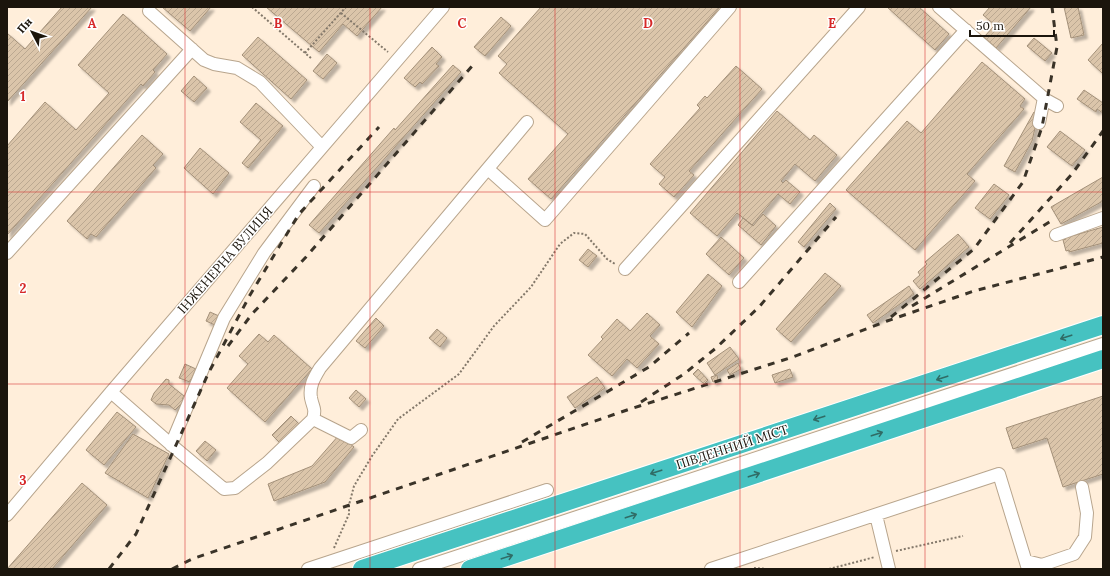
<svg xmlns="http://www.w3.org/2000/svg" width="1110" height="576" font-family="Lora,serif">
<defs>
<pattern id="building-hatch" width="6" height="6" patternUnits="userSpaceOnUse"><rect width="6" height="6" fill="#dbc5aa"/><path d="M-1 1l2-2M0 6l6-6M5 7l2-2" fill="none" stroke="#bba891"/></pattern>
<filter id="shadow"><feDropShadow dx="3.5" dy="3.5" stdDeviation="1" flood-color="#0004"/></filter>
</defs>
<rect width="100%" height="100%" fill="#ffeeda"/>
<path fill="url(#building-hatch)" stroke="#a39079" filter="url(#shadow)" d="M62 7H92L7 102V33L25 49Z
M162 7H211L190 31Z
M266 7H382L357 36 343 24 319 52Z
M541 7H720L551 199 528 179 568 134 499 73 507 64 498 56Z
M887 7H919L949 34 935 50Z
M990 7H1031L996 48 984 37 995 25 983 15Z
M1064 7H1078L1084 35 1071 38Z
M123 14 167 54 153 70 155 72 143 86 141 84 7 235V146L45 102 76 130 109 93 78 65Z
M501 17 511 26 485 56 474 47Z
M258 37 307 80 291 99 242 55Z
M1034 38 1052 53 1045 61 1027 46Z
M1103 43V74L1088 60Z
M432 47 442 57 436 64 439 66 422 84 420 82 415 87 404 78Z
M327 54 337 63 323 79 313 71Z
M982 62 1025 99 1020 106 1024 109 967 174 975 181 915 250 846 190 907 121 921 133Z
M453 65 461 72 319 233 309 225 394 128 395 130Z
M736 66 762 89 689 171 694 175 674 197 659 184 665 177 650 164 700 108 697 105 705 96 707 98Z
M194 76 207 88 194 102 181 91Z
M1084 90 1103 103V113L1097 109 1096 112 1077 99Z
M256 103 283 126 248 168 242 163 261 140 240 122Z
M777 111 810 140 814 135 837 155 815 181 795 164 781 181 783 183 786 180 800 192 790 204 778 194 752 225 737 213 717 236 690 213Z
M1034 112 1038 115 1032 141 1015 172 1004 166Z
M1060 131 1085 150 1072 166 1047 147Z
M142 135 163 154 153 165 156 168 96 237 91 234 87 239 67 221Z
M200 148 229 173 213 194 184 168Z
M1103 177V201L1061 224 1051 207Z
M994 184 1009 195 990 219 975 208Z
M830 203 836 209 804 247 798 242Z
M763 214 776 226 761 245 738 225 743 218 753 226Z
M1103 227V243L1069 252V250L1066 251 1063 240 1066 239 1065 238Z
M958 234 969 247 920 289 913 281 920 275 918 272 927 264 925 262Z
M721 237 744 258 729 275 706 254Z
M588 249 597 256 588 267 579 260Z
M825 273 841 286 791 342 776 329Z
M708 274 722 286 692 327 676 312Z
M909 286 914 294 873 323 867 315Z
M210 312 219 316 215 325 206 321Z
M647 313 660 325 650 336 659 344 637 368 627 359 612 376 588 355 603 339 601 337 617 319 630 331Z
M376 318 384 326 365 348 356 341Z
M437 329 447 338 440 347 429 338Z
M259 334 268 342 274 335 312 369 265 422 227 388 248 364 239 356Z
M730 347 739 359 715 375 707 363Z
M738 363 741 369 730 375 727 370Z
M185 364 196 369 190 382 179 378Z
M698 369 708 380 704 384 693 374Z
M790 369 793 377 775 383 772 375Z
M717 375 718 380 713 382 711 377Z
M597 377 605 388 575 408 567 397Z
M166 379 169 380V384L184 396 182 399 184 401 175 410 169 405 156 404 151 400 154 393Z
M356 390 366 399 359 407 349 398Z
M1103 396V474L1063 487 1047 438 1013 449 1006 428Z
M117 412 136 427 104 465 86 450Z
M291 416 299 424 280 443 272 435Z
M133 434 169 454 148 498 105 473Z
M339 435 354 447 325 482 274 501 268 484 312 466Z
M205 441 216 450 207 461 196 451Z
M82 483 107 505 52 569H7Z"/>
<g fill="none" stroke-linecap="round" stroke-linejoin="round">
<g stroke="#b8a58d" stroke-width="14">
<path id="minor" d="M939 7 1046 100 1057 106
M149 11 204 60 214 64 237 68 260 82 322 147
M1039 123 1044 98
M488 169 545 220 730 7
M1056 235 1103 218
M7 253 192 49
M625 269 859 7
M739 282 966 30
M111 392 175 448 224 489 235 488 267 463 313 419C316 408 313 408 311 398 309 386 314 378 320 368L527 122
M313 419 351 438 361 430
M171 445 224 318 264 253 314 186
M7 515 111 392 443 7
M876 515 889 569
M1026 561 1042 565 1074 554 1085 537 1087 513 1082 487
M308 569 547 490
M419 569 1103 344
M711 569 999 474 1028 569"/>
</g>
<g stroke="#fff" stroke-width="20">
<path id="highway" d="M362 569 1103 325
M470 569 1103 359"/>
</g>
<path stroke="#83786a" stroke-width="2" stroke-dasharray="2 2" stroke-linecap="butt" d="M252 7 312 59
M341 13 388 52
M305 53 346 7
M334 548 349 514V505L354 486 372 456 398 419 459 374 494 326 531 287 560 244 574 233 585 234 607 259 615 264
M896 551 963 536
M754 568 767 569
M829 569 875 557"/>
<use href="#minor" stroke="#fff" stroke-width="12"/>
<use href="#highway" stroke="#46c2c1" stroke-width="18"/>
<path stroke="#3a3328" stroke-width="3" stroke-dasharray="7 7" stroke-linecap="butt" d="M1010 243 1072 174 1103 131
M912 306 1051 221
M891 317 974 249 1023 182 1042 127 1057 47 1052 7
M228 346 252 314 306 257 473 65
M641 402 684 374 716 348 759 307 836 217
M522 442 649 367 689 333
M109 569 136 534 208 374 250 295 299 214 379 127
M172 569 192 559 630 409 793 357 887 321 974 291 1103 257"/>
</g>
<defs><path id="oneway-shaft" d="M-6 0H5M1.5-3L5.5 0L1.5 3" fill="none" stroke-width="1.6" stroke-linecap="round" stroke-linejoin="round"/></defs>
<g stroke="#306c66">
<use href="#oneway-shaft" transform="translate(1066 337) rotate(162)"/>
<use href="#oneway-shaft" transform="translate(942 378) rotate(162)"/>
<use href="#oneway-shaft" transform="translate(819 418) rotate(162)"/>
<use href="#oneway-shaft" transform="translate(877 434) rotate(-18)"/>
<use href="#oneway-shaft" transform="translate(656 472) rotate(162)"/>
<use href="#oneway-shaft" transform="translate(754 475) rotate(-18)"/>
<use href="#oneway-shaft" transform="translate(631 516) rotate(-18)"/>
<use href="#oneway-shaft" transform="translate(507 557) rotate(-18)"/>
</g>
<path fill="none" stroke="#d62828" stroke-width="1" stroke-opacity="0.55" d="M185 7V569M370 7V569M555 7V569M740 7V569M925 7V569M7 192H1103M7 384H1103"/>
<g text-anchor="middle" dominant-baseline="central" stroke-width="3" stroke-linejoin="round" paint-order="stroke">
<g font-size="13" fill="#1b150c" stroke="#fff">
<text transform="translate(225 260) rotate(-49)">ІНЖЕНЕРНА ВУЛИЦЯ</text>
<text transform="translate(732 447) rotate(-18)">ПІВДЕННИЙ МІСТ</text>
</g>
</g>
<g font-size="13" text-anchor="middle" font-weight="bold" fill="#d62828" stroke="#fff" stroke-width="3" stroke-linejoin="round" paint-order="stroke">
<text x="92" y="28">A</text>
<text x="278" y="28">B</text>
<text x="462" y="28">C</text>
<text x="648" y="28">D</text>
<text x="832" y="28">E</text>
<text x="23" y="101">1</text>
<text x="23" y="293">2</text>
<text x="23" y="485">3</text>
</g>
<rect width="1110" height="576" fill="none" stroke="#1b150c" stroke-width="16"/>
<g transform="translate(32 32) rotate(311)" stroke="#ffffff" stroke-width="3" paint-order="stroke">
<path d="M0-3L7 15L0 10L-7 15Z" fill="#1b150c"/>
<text y="-6" font-size="11" font-weight="bold" text-anchor="middle" fill="#1b150c">Пн</text>
</g>
<path d="M970 30v6h84v-6" fill="none" stroke="#1b150c" stroke-width="2"/>
<text x="976" y="30" font-size="12" fill="#1b150c" stroke="#ffffff" stroke-width="3" paint-order="stroke">50 m</text>
</svg>
